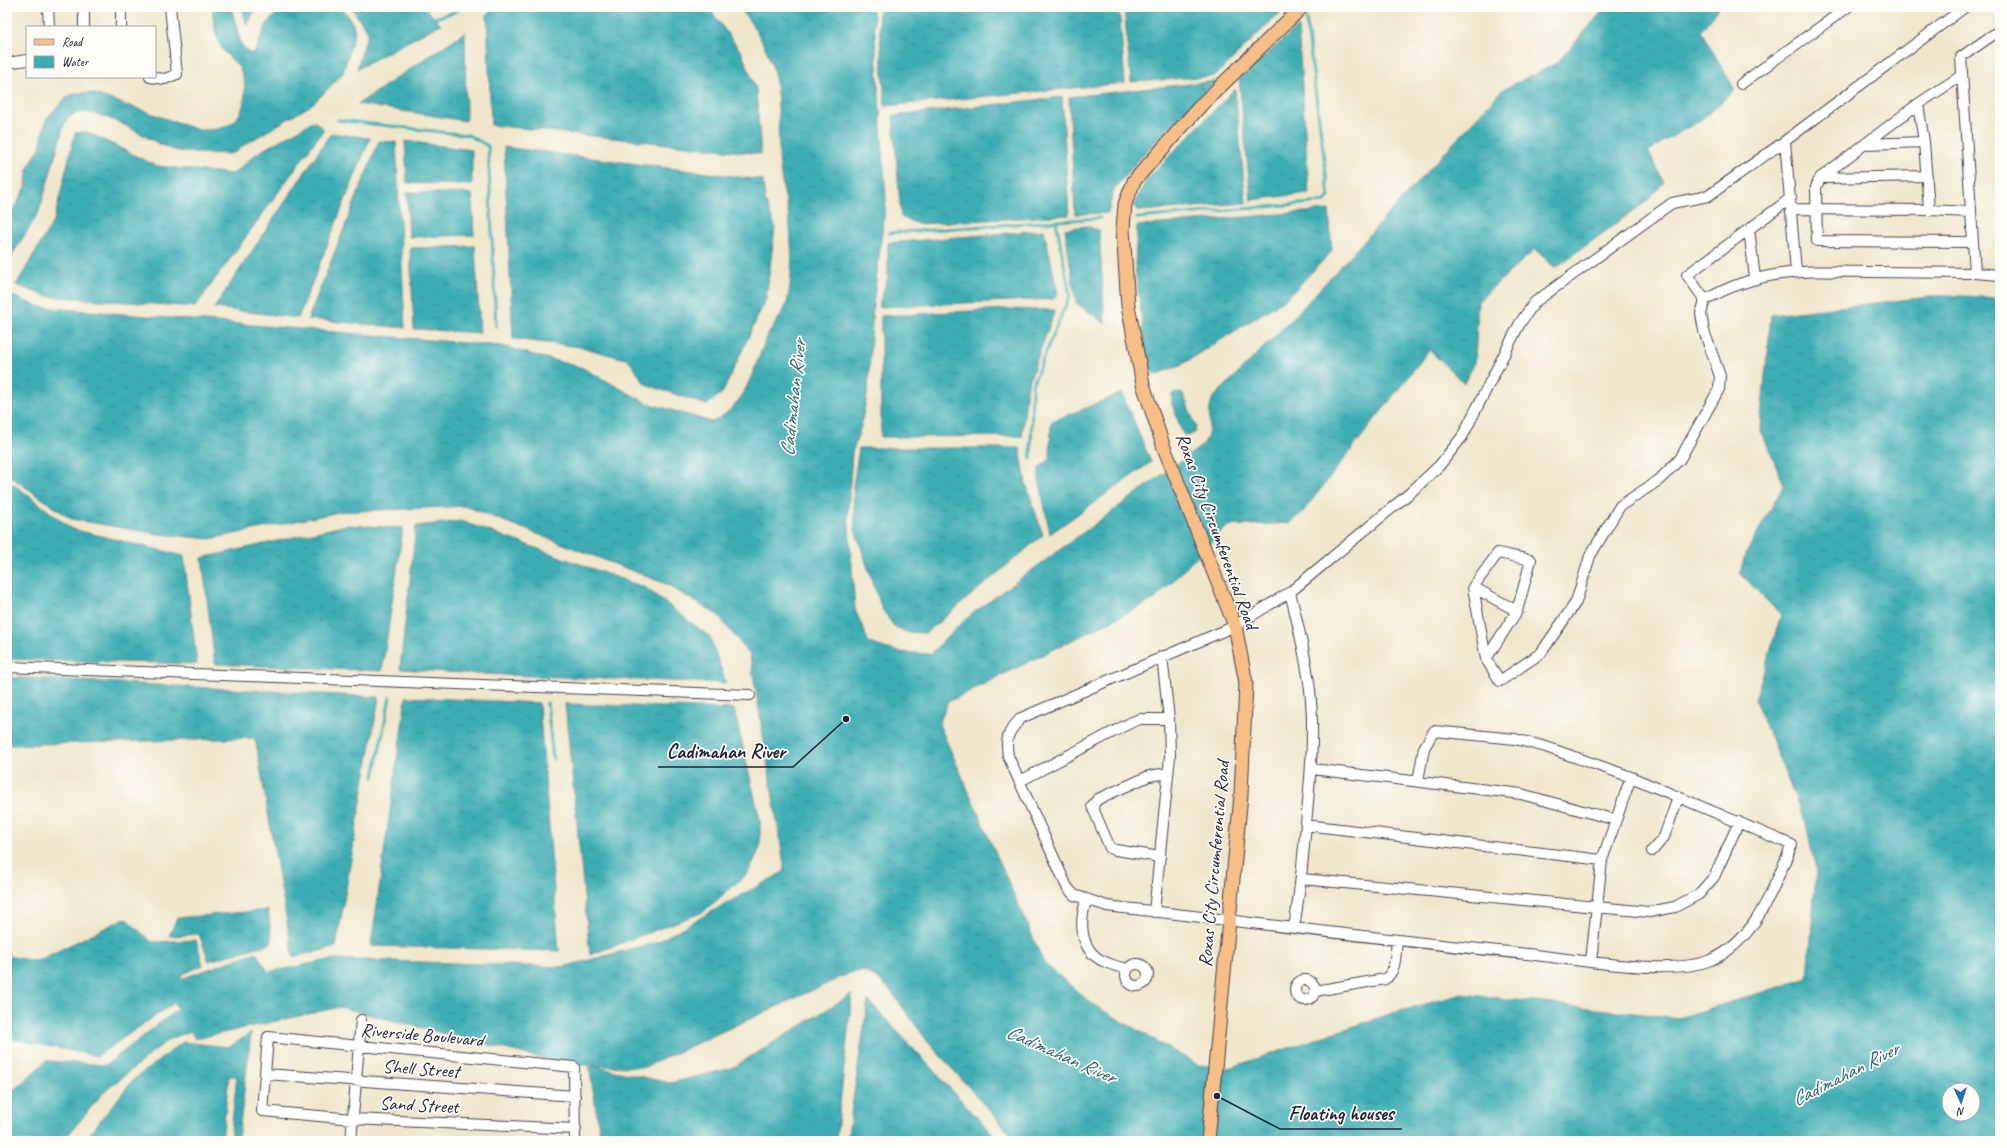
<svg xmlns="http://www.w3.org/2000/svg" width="2007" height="1148" font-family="Caveat,sans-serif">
<defs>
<pattern id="water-ripples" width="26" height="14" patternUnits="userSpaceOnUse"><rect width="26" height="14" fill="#3cadb4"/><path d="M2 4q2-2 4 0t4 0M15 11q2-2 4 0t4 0" fill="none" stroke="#328c94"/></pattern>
</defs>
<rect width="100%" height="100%" fill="#fdfcf7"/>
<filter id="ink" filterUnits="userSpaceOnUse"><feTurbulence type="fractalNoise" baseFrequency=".025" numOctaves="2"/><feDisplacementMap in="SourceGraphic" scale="8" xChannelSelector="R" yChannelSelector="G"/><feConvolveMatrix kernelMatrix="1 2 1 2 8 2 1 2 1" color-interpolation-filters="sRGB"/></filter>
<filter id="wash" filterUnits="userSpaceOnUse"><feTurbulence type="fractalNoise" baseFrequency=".012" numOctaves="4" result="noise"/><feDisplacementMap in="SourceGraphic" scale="16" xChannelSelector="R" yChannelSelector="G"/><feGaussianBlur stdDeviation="0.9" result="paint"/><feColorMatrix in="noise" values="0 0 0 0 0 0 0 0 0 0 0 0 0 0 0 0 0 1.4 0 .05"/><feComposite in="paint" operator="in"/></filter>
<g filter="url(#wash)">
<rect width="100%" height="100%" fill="#f0e6cb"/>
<path fill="url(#water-ripples)" stroke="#2f6878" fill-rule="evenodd" d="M212 7H231L241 44 249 53H252L256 50C260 40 264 25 273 17 291 1 320 7 342 7L353 24 355 31 343 73 317 100 308 107 244 145 236 152 229 154C214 153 184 154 171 149 147 141 80 89 64 125L42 202 38 214 7 263V220L26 187 27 170 40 147 46 119 67 97 77 93H92L199 130C211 130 222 130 232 123 247 112 248 84 240 69 234 59 223 54 219 43 214 32 214 19 212 7Z
M242 7H256L247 26Z
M351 7H424L441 24 357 69 368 32Z
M497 7H708L742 53 756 89 761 154 491 125 487 14Z
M739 7H873L886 200 873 305 868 390 861 426 852 453 848 513 855 609 869 643 898 652 930 654 969 616 1203 445C1215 427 1205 415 1213 398L1295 316 1502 90 1557 63 1606 7H1719L1701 31 1735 90 1702 119 1648 151 1664 182 1647 201 1555 268 1535 249 1478 301 1475 363 1464 383 1429 350 1302 513 1289 523 1228 526 1155 599 948 702 939 724 1044 963 1092 1004 1198 1065 1229 1068 1393 1013 1462 994 1679 1018 1808 978 1816 870 1806 824 1755 700 1781 615 1740 573 1745 555 1784 485 1760 428 1771 315 1946 295 2000 298V1141H1017L928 1042 890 990 876 977 862 971 850 973 645 1067 592 1066 670 1083 732 1068 852 994 836 1141H601L589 1065H568L340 1007 195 1039 191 1031 169 1039 103 1093 63 1141H7V1096L46 1061 106 1065 178 1009 174 1003 97 1056 7 1038V956L37 961 125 918 152 942 196 940 203 965 181 975V979L256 952 268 972 334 959 563 967 657 942 785 871 750 655 718 615 666 584 465 506 339 512 210 539 159 534 71 519 7 474V294L40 307 501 346 583 368 647 403 712 422C748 406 753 366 769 333 775 322 785 313 788 299 793 274 792 243 789 218 787 202 782 186 780 170 777 138 781 104 774 73 769 49 754 26 739 7ZM1949 1090H1973V1114H1949Z
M878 7H1119L1125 83 885 106Z
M1124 7H1286L1215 76 1131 82Z
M1298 26 1309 193 1251 200 1239 79Z
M465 32 466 121 358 104Z
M1216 81 1149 148 1114 189 1108 213 1075 214 1069 97Z
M1235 89 1246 203 1140 211 1133 206 1147 179Z
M1062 97 1069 215 918 224 901 217 893 116Z
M314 121 324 129 195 307 46 296 16 285 54 220 75 133 87 132 157 166 233 174 256 154Z
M331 133 370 138 298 318 214 308Z
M379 141 396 142 405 328 308 319Z
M405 141 472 150V185L407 183Z
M504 147 763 180 765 200 775 227 766 299 723 392 707 405 645 384 629 360 581 347 513 339Z
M407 192 472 194 474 235 409 237Z
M1329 210 1332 251 1287 298 1183 364 1155 375 1148 368 1135 265 1137 226Z
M1086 226 1099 230 1105 323 1076 303 1065 229Z
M1044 230 1058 294 1054 299 878 307 888 277V243Z
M475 246 480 333 414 329 410 248Z
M1006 309 1055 310 1027 387 1022 436 881 437V316Z
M1176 392 1183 394 1196 426 1195 432 1189 436 1183 434 1172 404V394Z
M1122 393 1151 462 1050 534 1039 479V468L1050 459 1051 422Z
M859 448H1020L1026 484 1043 535 926 633 906 632 894 626 882 609 855 530 853 487Z
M7 481 20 489 72 529 184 556 197 664 7 659Z
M461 521 646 588 710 637 726 683 478 674 400 669 416 526Z
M347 525 403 528 382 671 215 664 202 558Z
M7 677 379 697 336 947 293 957 255 738 7 745Z
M406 697 539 703 559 951 371 946Z
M565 704 734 709 760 820V848L748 873 703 912 590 955Z
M268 910 272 943 209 961 199 934 169 936 177 918Z
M868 1000 999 1141H847Z
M251 1033 238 1141H230L237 1076H229L222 1141H84L133 1080 183 1042 229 1047Z"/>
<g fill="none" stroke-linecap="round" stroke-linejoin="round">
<path stroke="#3cadb4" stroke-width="3" d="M435 18 454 12 462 7
M338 120 468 135 488 146 496 326
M1137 218 1324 202 1329 197 1306 19
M889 233 1100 218
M1031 458 1032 385 1070 295 1056 221
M547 703 553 759
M374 777 390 697"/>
</g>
</g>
<g filter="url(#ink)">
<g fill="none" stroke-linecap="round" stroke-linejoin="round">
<g stroke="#413f51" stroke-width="12">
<path id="minor" d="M48 7 49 27
M84 7V27
M121 7V27
M7 63 27 60
M1961 76 1918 104 1820 178 1816 187 1817 241 1972 242
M150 77 165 79 177 74 170 7
M1741 84 1848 7
M1918 104 1924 142 1929 210
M1785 141 1796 271
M1865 144 1924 142
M1820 178 1927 176
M1792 209 1929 210 1970 212
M1749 229 1755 278
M1975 273 2000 275
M1705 300 1687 275 1791 198
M1473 587 1517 611 1531 560 1498 553 1473 587 1486 659 1500 681 1541 653 1576 602 1590 556 1620 506 1659 480 1680 459 1719 389 1720 376 1704 331 1701 314 1705 300C1761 268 1806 271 1868 272 1903 272 1939 273 1975 273L1961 57 2000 30
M1290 592C1298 624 1306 657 1310 690 1315 735 1310 779 1306 824 1303 859 1300 893 1294 927
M1486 659 1517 611
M7 667 750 695
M1312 769 1521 794 1616 820
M1020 781 1130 723 1140 719H1169
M1418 781 1424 748 1434 731 1515 739 1546 747 1631 777 1792 845C1773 887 1757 940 1711 960 1669 977 1573 959 1527 954 1387 940 1247 922 1107 906L1074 895 1067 887 1008 756C1005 737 1008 732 1021 718L1235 626 1290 592 1410 493 1439 466 1462 437 1520 323 1535 302 1672 203 1708 196 1785 141 1965 7
M1306 825 1602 860
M1652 851 1664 837 1678 798
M1160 857 1116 850 1110 848 1092 806 1098 799 1149 776 1168 773
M1302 879 1649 912 1675 907 1699 894 1714 877 1739 822
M1087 899C1079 920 1079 950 1103 961 1111 965 1119 967 1127 969
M1154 912 1170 756 1169 719 1162 656
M1591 961 1602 860 1631 777
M1126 975a11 11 0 1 1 22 0a11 11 0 1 1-22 0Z
M1295 990a10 10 0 1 1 20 0a10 10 0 1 1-20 0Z
M1315 991 1385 979C1397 971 1395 954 1397 941
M265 1074 575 1096
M351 1141 361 1020
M575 1141 574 1067 268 1037 262 1111 353 1119 576 1129"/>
</g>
<g stroke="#413f51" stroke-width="15">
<path id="major" d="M1208 1141 1241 795 1246 683 1235 626 1163 445 1143 384 1128 306 1123 229 1125 204 1134 181 1202 104 1302 7"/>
</g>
<use href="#minor" stroke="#fff" stroke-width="10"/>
<use href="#major" stroke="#f7be87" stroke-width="13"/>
</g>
</g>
<g text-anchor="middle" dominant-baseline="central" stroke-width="3.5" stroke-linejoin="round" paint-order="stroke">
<g font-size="19" fill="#22223b" stroke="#fdfcf7">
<text transform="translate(1217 531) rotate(70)">Roxas City Circumferential Road</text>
<text transform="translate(1214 864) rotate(-85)">Roxas City Circumferential Road</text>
<text transform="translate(422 1035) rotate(5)">Riverside Boulevard</text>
<text transform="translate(421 1069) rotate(4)">Shell Street</text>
<text transform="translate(419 1105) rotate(3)">Sand Street</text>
</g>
<g font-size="20" font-style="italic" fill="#2e6171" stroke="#fdfcf7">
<text transform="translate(793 398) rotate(-84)">Cadimahan River</text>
<text transform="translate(1061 1054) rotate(24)">Cadimahan River</text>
<text transform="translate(1845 1074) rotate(-27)">Cadimahan River</text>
</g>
</g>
<path fill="none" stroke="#22223b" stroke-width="1.5" d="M846 719L793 767H658M1217 1096L1280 1129H1402"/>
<g fill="#22223b" stroke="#fdfcf7" stroke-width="1.5">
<circle cx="846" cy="719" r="4"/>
<circle cx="1217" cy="1096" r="4"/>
</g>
<g font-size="20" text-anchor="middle" font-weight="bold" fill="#22223b" stroke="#fdfcf7" stroke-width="3.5" stroke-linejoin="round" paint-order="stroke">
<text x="726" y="758">Cadimahan River</text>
<text x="1341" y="1120">Floating houses</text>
</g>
<rect width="2007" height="1148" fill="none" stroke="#fdfcf7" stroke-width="24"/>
<rect x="26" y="26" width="130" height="52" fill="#fdfcf7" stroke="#a5a5ac"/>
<rect x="34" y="39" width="20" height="6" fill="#f7be87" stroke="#a5a5ac"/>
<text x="62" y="46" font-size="12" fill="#22223b">Road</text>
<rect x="34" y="56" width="20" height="12" fill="url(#water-ripples)" stroke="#a5a5ac"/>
<text x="62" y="66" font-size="12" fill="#22223b">Water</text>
<g transform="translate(1961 1102) rotate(177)"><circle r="19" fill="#fdfcf7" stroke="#a5a5ac"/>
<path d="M0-3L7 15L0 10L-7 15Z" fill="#1f6fb2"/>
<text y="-6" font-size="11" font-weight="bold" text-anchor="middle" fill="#22223b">N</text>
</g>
</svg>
